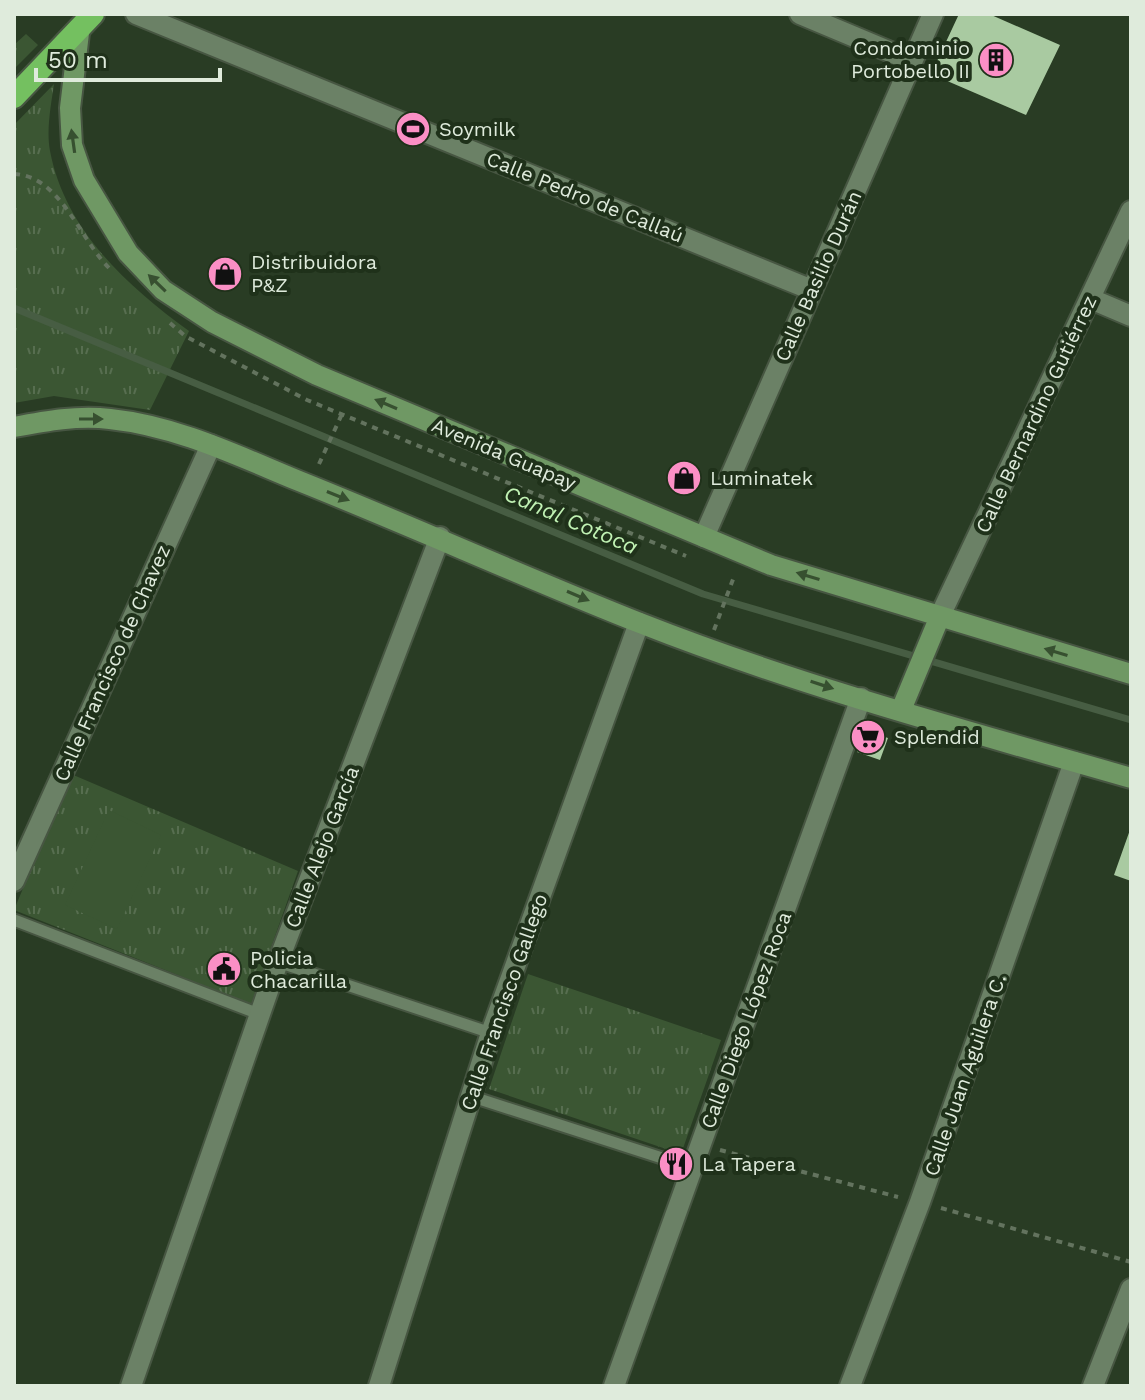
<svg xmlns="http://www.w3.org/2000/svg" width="1145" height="1400" font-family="'Work Sans',sans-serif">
<defs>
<pattern id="grass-tufts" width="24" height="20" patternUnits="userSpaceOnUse" patternTransform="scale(2)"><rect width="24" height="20" fill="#3b5633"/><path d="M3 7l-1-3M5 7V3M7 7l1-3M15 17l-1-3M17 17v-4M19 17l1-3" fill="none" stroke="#576e50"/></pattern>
</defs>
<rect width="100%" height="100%" fill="#293c24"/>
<path fill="url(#grass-tufts)" d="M26 34 38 45 14 69V45Z
M54 84C51 105 46 130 50 151 65 230 127 286 189 331L150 410 54 396 14 403V125Z
M71 774 298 871 251 1004 14 910Z
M528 974 721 1040 681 1154 489 1089Z"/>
<path fill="#3b5633" d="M109 810 161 835 117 929 65 905Z"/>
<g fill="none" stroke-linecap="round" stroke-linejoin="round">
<path stroke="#475d43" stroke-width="7" d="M14 308 703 594 1131 720"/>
</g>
<path fill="#a9caa1" d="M959 14H989L1060 45 1026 115 931 74Z
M870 732 888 738 880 760 857 752 861 739Z
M1131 827V881L1114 875Z"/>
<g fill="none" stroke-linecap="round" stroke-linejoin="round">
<g stroke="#475642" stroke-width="15">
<path id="service" d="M14 920 259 1014
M278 962 491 1033
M470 1096 693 1168"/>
</g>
<g stroke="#475642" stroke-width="24">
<path id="minor" d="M136 14 812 290
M800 14 912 61
M1091 299 1131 316
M704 537 933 14
M940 616 1131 211
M14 881 211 445
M131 1386 278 962 440 537
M379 1386 491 1033 639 623
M614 1386 861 698
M850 1386 920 1202 1074 762
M1093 1386 1131 1289"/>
</g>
<g stroke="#475642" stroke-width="24">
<path id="secondary" d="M79 33 70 108 72 145 84 180 128 253 163 290 212 322 317 375 771 565 1131 674
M14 427C46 421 78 415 110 419 177 426 238 456 299 481 414 527 526 578 640 623 800 686 967 731 1131 778
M901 710 940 616"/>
</g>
<g stroke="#475642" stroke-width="26">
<path id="trunk" d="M14 97 93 14"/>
</g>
<path stroke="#63735e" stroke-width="4" stroke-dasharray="6 6" stroke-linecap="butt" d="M14 174C61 176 80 240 110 269
M170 323 185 336 307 400 686 556
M319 464 342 414
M714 630 735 574
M720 1150 898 1197
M941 1208 1131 1262"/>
<use href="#service" stroke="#6b8166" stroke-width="11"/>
<use href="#minor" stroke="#6b8166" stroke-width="20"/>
<use href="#secondary" stroke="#6f9864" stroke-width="20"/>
<use href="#trunk" stroke="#74c060" stroke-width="22"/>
</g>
<defs><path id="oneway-solid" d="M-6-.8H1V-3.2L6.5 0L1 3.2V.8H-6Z" transform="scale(2)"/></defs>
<g fill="#375030">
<use href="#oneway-solid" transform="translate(73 141) rotate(-98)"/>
<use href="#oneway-solid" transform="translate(157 283) rotate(-136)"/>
<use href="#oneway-solid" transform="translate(386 404) rotate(-157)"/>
<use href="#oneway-solid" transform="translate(91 419)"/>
<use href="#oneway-solid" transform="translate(338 496) rotate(22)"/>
<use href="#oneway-solid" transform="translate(808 576) rotate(-163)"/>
<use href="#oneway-solid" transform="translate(578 596) rotate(23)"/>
<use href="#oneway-solid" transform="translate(1056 652) rotate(-163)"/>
<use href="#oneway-solid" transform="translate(822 685) rotate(18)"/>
</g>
<defs>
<g id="building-disc" transform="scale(1.8)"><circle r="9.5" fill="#fb8fc5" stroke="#1f311a"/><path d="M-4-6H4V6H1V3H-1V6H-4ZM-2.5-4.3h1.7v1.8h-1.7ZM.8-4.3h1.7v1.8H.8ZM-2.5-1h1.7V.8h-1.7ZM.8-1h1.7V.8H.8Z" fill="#111"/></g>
<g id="stadium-disc" transform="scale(1.8)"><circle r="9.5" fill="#fb8fc5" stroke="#1f311a"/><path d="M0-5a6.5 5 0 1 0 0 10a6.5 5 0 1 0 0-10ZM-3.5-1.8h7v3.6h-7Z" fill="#111"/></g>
<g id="shop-disc" transform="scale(1.8)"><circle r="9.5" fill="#fb8fc5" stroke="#1f311a"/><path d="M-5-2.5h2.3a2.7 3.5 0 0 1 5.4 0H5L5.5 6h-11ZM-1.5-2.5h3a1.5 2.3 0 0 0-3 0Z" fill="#111"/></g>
<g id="supermarket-disc" transform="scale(1.8)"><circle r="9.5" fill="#fb8fc5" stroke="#1f311a"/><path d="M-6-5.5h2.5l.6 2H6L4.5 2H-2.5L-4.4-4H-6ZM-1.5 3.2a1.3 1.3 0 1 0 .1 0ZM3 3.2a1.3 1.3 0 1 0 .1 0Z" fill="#111"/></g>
<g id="civic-disc" transform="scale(1.8)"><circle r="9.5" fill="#fb8fc5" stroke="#1f311a"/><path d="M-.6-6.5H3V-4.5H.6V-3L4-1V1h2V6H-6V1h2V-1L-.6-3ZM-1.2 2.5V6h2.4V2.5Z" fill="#111"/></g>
<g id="restaurant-disc" transform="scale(1.8)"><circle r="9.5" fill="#fb8fc5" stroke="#1f311a"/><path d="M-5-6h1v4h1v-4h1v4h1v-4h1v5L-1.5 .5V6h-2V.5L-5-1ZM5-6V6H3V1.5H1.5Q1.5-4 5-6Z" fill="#111"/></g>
</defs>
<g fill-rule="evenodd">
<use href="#building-disc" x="996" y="60"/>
<use href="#stadium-disc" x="413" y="129"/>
<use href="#shop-disc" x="225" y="274"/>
<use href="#shop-disc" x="684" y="478"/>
<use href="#supermarket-disc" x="868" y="737"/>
<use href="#civic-disc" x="224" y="969"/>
<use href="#restaurant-disc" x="676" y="1164"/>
</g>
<g text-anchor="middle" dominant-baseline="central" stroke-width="8" stroke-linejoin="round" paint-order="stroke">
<g font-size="20" fill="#dfebdc" stroke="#1f311a" text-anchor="start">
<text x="970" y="48" text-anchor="end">Condominio<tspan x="970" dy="23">Portobello II</tspan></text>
<text x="439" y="129">Soymilk</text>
<text x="251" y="262">Distribuidora<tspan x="251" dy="23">P&amp;Z</tspan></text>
<text x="710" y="478">Luminatek</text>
<text x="894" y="737">Splendid</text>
<text x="250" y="958">Policia<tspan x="250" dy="23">Chacarilla</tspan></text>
<text x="702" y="1164">La Tapera</text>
</g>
<g font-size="20" fill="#dfebdc" stroke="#1f311a">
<text transform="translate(585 197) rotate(22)">Calle Pedro de Callaú</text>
<text transform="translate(818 276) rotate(-66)">Calle Basilio Durán</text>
<text transform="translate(1036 414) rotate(-65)">Calle Bernardino Gutiérrez</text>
<text transform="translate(504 454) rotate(23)">Avenida Guapay</text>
<text transform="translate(112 663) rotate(-66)">Calle Francisco de Chavez</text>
<text transform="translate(322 847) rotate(-69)">Calle Alejo García</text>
<text transform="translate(504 1002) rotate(-71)">Calle Francisco Gallego</text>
<text transform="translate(746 1020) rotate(-70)">Calle Diego López Roca</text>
<text transform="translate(965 1075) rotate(-71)">Calle Juan Aguilera C.</text>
</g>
<g font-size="22" font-style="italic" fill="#c1f2b4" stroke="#1f311a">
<text transform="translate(571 520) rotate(23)">Canal Cotoca</text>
</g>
</g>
<rect width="1145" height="1400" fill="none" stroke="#dfebdc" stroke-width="32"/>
<path d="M36 68v12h184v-12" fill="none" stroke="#dfebdc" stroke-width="4"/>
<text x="48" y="68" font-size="24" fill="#dfebdc" stroke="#1f311a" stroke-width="6" paint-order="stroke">50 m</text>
</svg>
